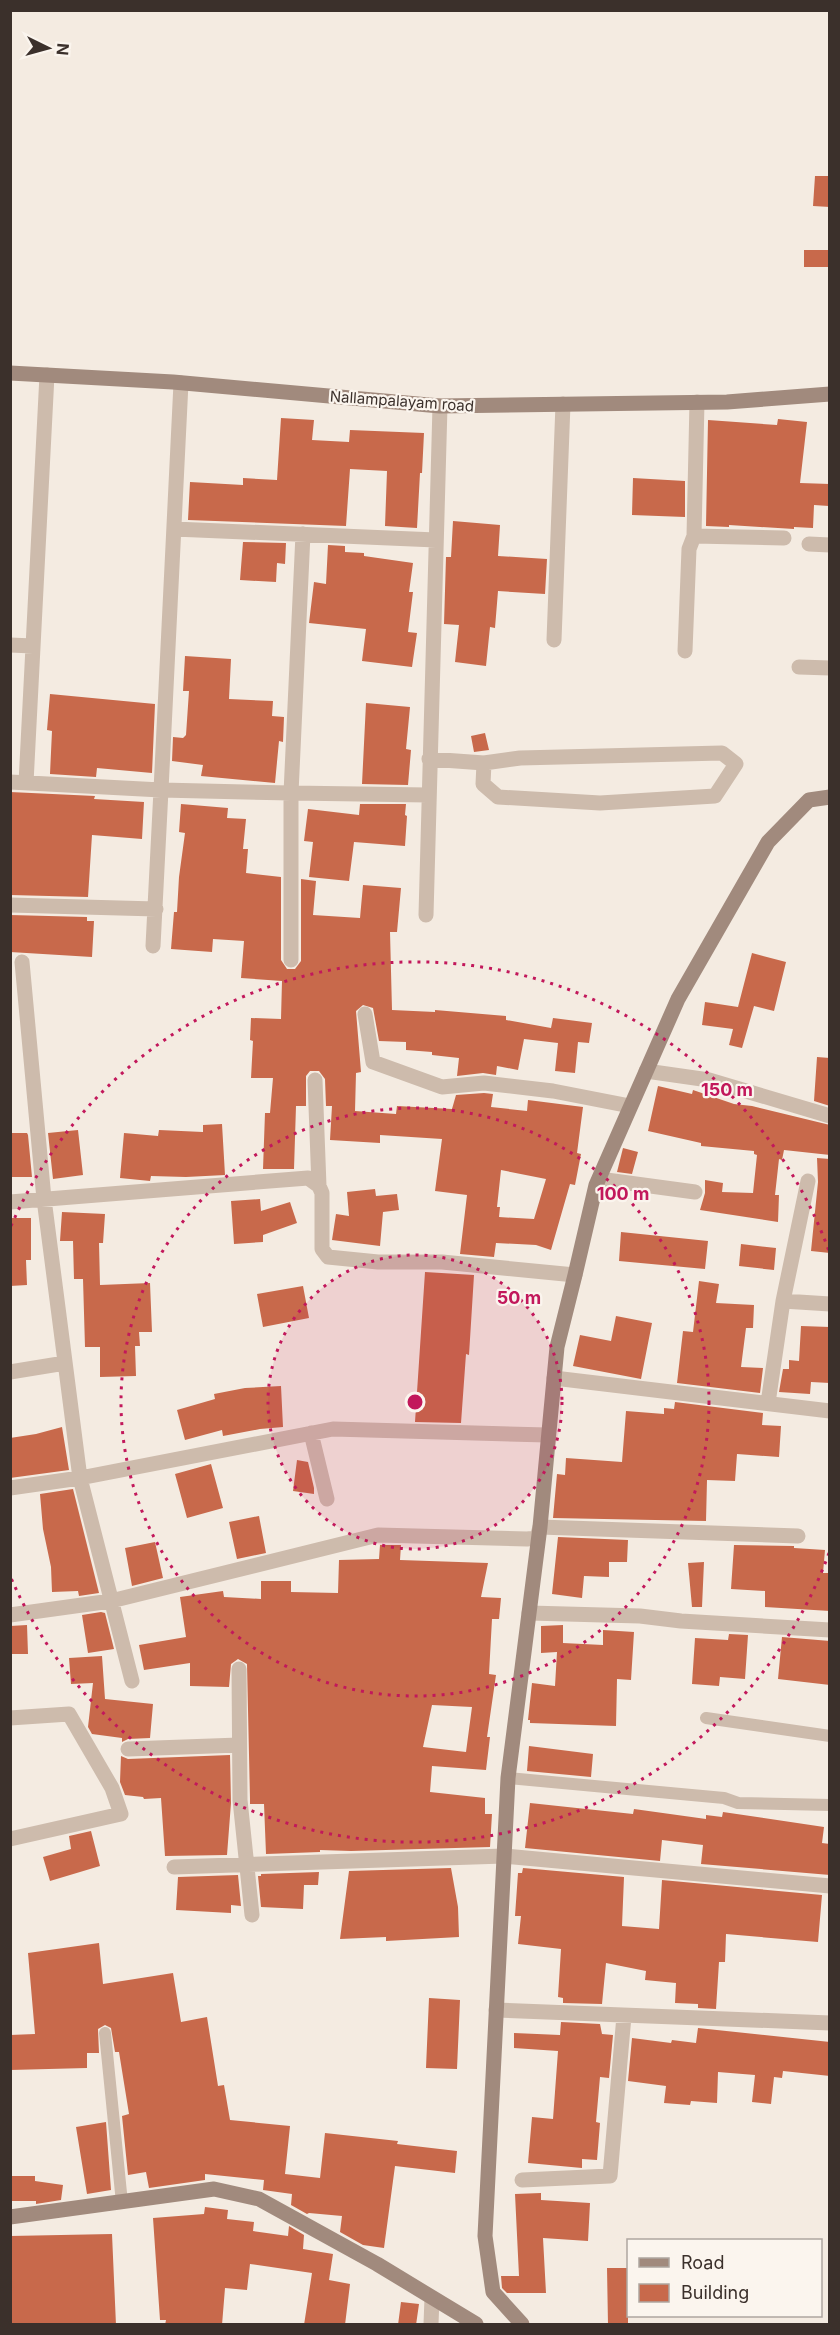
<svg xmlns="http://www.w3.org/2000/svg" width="840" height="2335" font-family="Inter,sans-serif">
<rect width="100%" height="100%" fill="#f4ebe1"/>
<path fill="#c8694b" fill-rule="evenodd" d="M815 176H830V207L813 206Z
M804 250H830V267H804Z
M281 418 314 420 312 440 349 442 350 430 424 433 422 473H420L417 528 385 526 387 471 350 469 346 526 188 520 190 482 243 485V478L277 480Z
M778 419 807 422 800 483 830 484 829 506 814 505 813 528 794 527V529L729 525V527L706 526 708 420 777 425Z
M633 478 685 481V517L632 515Z
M453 521 500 525 498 556 547 559 545 594 498 591 495 628 490 627 486 666 455 662 459 625 444 624 446 557H451Z
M243 542 286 543 285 564 277 563 276 582 240 580Z
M328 545 345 546V552L364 553V556L413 563 409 592H413L408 632 417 633 412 667 362 661 366 629 309 623 314 582 326 584Z
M185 656 231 659 229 699 273 701 272 716 284 717 283 742 279 741 275 783 201 776 203 765 172 761 173 737 183 738 186 735 189 691H183Z
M50 694 155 704 152 773 97 768 96 777 50 774 52 731 47 730Z
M366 703 410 707 406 749 411 750 408 785 362 784Z
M485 733 489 750 474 752 471 736Z
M10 792 95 796 94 799 144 802 142 839 92 835 88 897 10 895Z
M181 804 228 808 227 818 246 819 243 849H248L246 873 281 877V960L287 969H295L301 961V879L316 881 313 915 360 918 363 885 401 888 397 932H390L392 1010 435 1012V1010L506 1016V1020L551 1028 553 1018 592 1023 589 1043 578 1042 575 1073 555 1071 558 1043 524 1039 518 1070 497 1066 496 1075 483 1073 457 1076 459 1058 432 1055V1052L406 1050V1042L379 1041 373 1008 363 1005 356 1011 361 1072 356 1073 355 1111 396 1114 397 1106 452 1109 456 1095 484 1093 493 1094 491 1107 527 1111 528 1100 583 1107 577 1153 581 1154 575 1185 570 1184 551 1250 536 1245 496 1243 494 1257 460 1254 467 1195 435 1191 442 1139 380 1135V1143L330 1140 332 1106H326L325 1079 319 1071H310L306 1076V1106H296L294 1169H263L265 1113H270L273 1078H251L253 1041 250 1040 251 1018 281 1019 282 981 241 978 244 941 213 939 212 952 171 949 174 912H177L179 877 185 833 179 832ZM501 1170 546 1179 534 1219 499 1217 500 1207H497Z
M360 804H406L405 815 407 816 405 846 354 842 349 881 309 877 313 842 304 841 308 809 359 815Z
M10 915 87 917V921H94L92 957 10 952Z
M752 953 786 962 774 1011 754 1006 742 1048 729 1045 733 1029 702 1025 705 1002 738 1007Z
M817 1057 830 1058V1106L814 1101Z
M658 1086 692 1094 693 1090 734 1104 752 1106 830 1125V1155L784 1150 782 1160 779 1159 775 1195H779L778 1222 700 1210 705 1193V1180L723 1183 722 1192 753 1193 757 1155 754 1154V1151L701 1146V1143L648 1131Z
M222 1124 225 1175 186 1177 151 1176 150 1181 120 1178 124 1133 158 1136 159 1130 203 1132V1125Z
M78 1130 83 1175 53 1179 48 1133Z
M10 1133H27L28 1135 32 1177H10Z
M623 1148 638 1152 632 1174 617 1172Z
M817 1158 830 1159V1253L811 1251 818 1182Z
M375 1189 376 1196 397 1194 399 1210 383 1212 380 1246 332 1240 336 1214 349 1216 347 1192Z
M260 1199 261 1211 290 1202 297 1223 263 1235V1242L234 1244 231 1201Z
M62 1212 105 1214 103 1243H99L100 1285 150 1283 152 1332H139L140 1346H135L136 1376 100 1377V1347H85L83 1279H74L73 1241H60Z
M10 1218H31V1260H26L27 1285 10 1286Z
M621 1232 708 1241 705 1269 619 1261Z
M741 1244 776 1248 774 1270 739 1266Z
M425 1272 474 1275 469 1355 466 1354 461 1423 415 1422Z
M699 1281 719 1284 716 1303 754 1305 753 1328H746L741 1367 763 1368 760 1393 677 1383 683 1331 693 1332Z
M303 1286 309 1318 263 1327 257 1294Z
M616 1316 652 1323 641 1379 573 1366 580 1335 611 1341Z
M801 1326 830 1327V1383L811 1382 810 1394 779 1392 783 1369H789V1360L799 1361Z
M281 1386 283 1427 260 1429 223 1436 222 1430 185 1440 177 1410 215 1399 214 1394 245 1388Z
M675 1402 763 1413 762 1425 781 1426 779 1457 737 1454 735 1481 707 1480 706 1521 553 1518 557 1474 565 1475 566 1458 622 1462 626 1411 664 1414V1408L674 1409Z
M62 1427 69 1470 10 1478V1438L36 1434Z
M297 1460 308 1462 314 1488V1494L293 1491Z
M211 1464 223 1508 187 1518 175 1474Z
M73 1489 99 1593 79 1596 78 1591 52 1592 51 1567 43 1529 40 1494Z
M259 1516 266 1553 237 1559 229 1522Z
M558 1537 628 1540 627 1562H609V1577L584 1576 582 1598 552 1594Z
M155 1542 163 1578 132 1586 125 1548Z
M380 1545H401L400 1560 488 1563 481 1597 501 1598 499 1619H492L489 1674 496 1675 487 1737H490L486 1770 432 1766 430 1792 485 1798V1814H492L490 1847 351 1851 320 1850V1852L266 1854 264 1804H250V1799L247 1664 238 1659 231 1664 229 1687 190 1686V1663L144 1670 139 1645 186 1637 180 1597 223 1591 224 1597 261 1599V1581H291V1592L338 1593 339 1560 379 1559ZM432 1705 472 1707 466 1752 423 1747Z
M734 1545 794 1546V1548L825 1550 823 1573H830V1611L765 1607V1591L731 1589Z
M704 1562 702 1607H692L688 1563Z
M101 1612 105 1613 114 1649 88 1653 82 1615Z
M27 1625 28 1654H10V1626Z
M563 1625V1643L603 1645V1630L634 1632 631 1680 617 1679 616 1726 530 1723V1720H528L532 1683 555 1686 557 1652 541 1653V1626Z
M729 1634 748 1635 745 1679 720 1677 719 1686 692 1684 695 1638 728 1640Z
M782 1637 830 1641V1685L778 1679Z
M102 1656 105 1699 153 1704 150 1738 128 1739 122 1742V1738L92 1734 88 1727 93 1683 71 1684 69 1658Z
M529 1746 593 1754 591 1777 527 1771Z
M230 1755 231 1803 227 1855 165 1856 161 1798 144 1799 143 1797 125 1795 120 1782 121 1756 128 1759Z
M530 1803 633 1814 634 1809 706 1819V1815L722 1817 723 1812 824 1827 822 1843 830 1844V1875L701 1864 703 1845 662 1840 660 1861 525 1848Z
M91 1831 100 1866 50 1881 43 1857 71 1849 69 1836Z
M451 1868 458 1907 459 1937 386 1941V1937L340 1939 349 1871Z
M523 1868 624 1877 622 1926 659 1929 662 1880 822 1895 818 1942 726 1934 725 1962H719L716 2009 698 2008V2004L675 2003 676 1983 645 1980 646 1971 606 1963 602 2004 563 2003V1998L558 1997 561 1949 518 1944 521 1916H515L518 1873H522Z
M319 1872 318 1885H304L303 1909 261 1907 258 1876H261V1874Z
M238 1875 241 1906 231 1905V1913L176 1910 178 1877Z
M99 1943 103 1984 173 1973 181 2022 207 2017 218 2086 224 2085 230 2120 290 2126 285 2174 320 2178 325 2133 398 2141 397 2144 457 2151 455 2173 395 2166 384 2248 363 2245 340 2232 342 2216 309 2213 307 2214 291 2205 292 2194 263 2190 264 2180 205 2174V2180L149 2188 146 2172 128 2175 122 2116 129 2114 119 2052H115L111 2028 105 2025 98 2029 99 2053H87V2068L10 2070V2035L35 2034 28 1953Z
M429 1998 460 2000 457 2069 426 2068Z
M561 2022 600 2024 602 2034 613 2035 609 2078 600 2077 596 2122 600 2123 597 2160 582 2159V2168L528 2163 532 2117 553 2119 558 2051 514 2048V2033L560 2035Z
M698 2028 830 2042V2076L783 2071 782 2078 774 2077 771 2104 752 2102 755 2075 718 2072 717 2103 691 2101 690 2105 664 2103 666 2086 628 2081 632 2038 671 2043 672 2040 696 2043Z
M106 2122 111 2190 87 2194 76 2127Z
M10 2176H35V2181L63 2185 61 2200 36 2204V2201H10Z
M541 2193V2200L590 2203 588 2241 543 2238 546 2293H507L502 2288 501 2276H519L515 2194Z
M205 2207 228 2210 227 2219 254 2222 253 2231 288 2236 289 2226 304 2235 303 2249 333 2254 329 2280 350 2284 345 2325H304L312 2273 250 2264 247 2290 225 2288 222 2325H165L166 2320H160L153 2218 204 2214Z
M112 2234 116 2325H10V2236Z
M607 2268H628V2325H608Z
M401 2302 419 2304 416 2325H398Z"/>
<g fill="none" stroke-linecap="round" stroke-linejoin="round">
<path stroke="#cdbbac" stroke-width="12" d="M706 1718 830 1736
M508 1778 724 1798 738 1803 830 1805
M105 2033 122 2203"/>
<path stroke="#cdbbac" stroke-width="15" d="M174 529 436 540
M694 536 784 538
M809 544 830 545
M554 640 563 404
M10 645 33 646
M685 651 689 549 694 536 697 402
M799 667 830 668
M429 759 484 763 520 758 722 753 736 764 715 796 600 803 498 797 483 784 484 763
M10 782 161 790 181 383
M26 783 47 375
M10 905 156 909
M426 915 440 406
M153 946 161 790 291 793 303 534
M291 960V793L428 795
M365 1014 373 1062 442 1087 484 1083 553 1091 630 1106
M646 1071 709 1080 830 1116
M315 1080 319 1186
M599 1179 695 1192
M808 1181 783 1301 830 1304
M10 1202 308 1178 319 1186 322 1193V1249L328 1257 378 1262H442L575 1275
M10 1372 65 1363
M554 1378 830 1411
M768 1403 783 1301
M311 1433 327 1499
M10 1488 80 1478 44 1199 22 962
M529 1613 640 1616 681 1621 830 1630
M10 1615 111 1601 378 1535 527 1539 537 1538 540 1527 798 1536
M239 1669 240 1800 252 1915
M132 1681 80 1478 333 1429 547 1435
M10 1718 69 1714 112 1788 121 1814 10 1839
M128 1749 239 1745
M174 1867 504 1856 830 1886
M496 2010 830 2023
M522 2180 610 2176 624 2016
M431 2324 432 2298"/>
<path stroke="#a18a7d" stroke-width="15" d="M10 373 173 382 440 406 727 402 830 394
M10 2217 214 2189 259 2199 377 2264 476 2324
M522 2324 493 2292 485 2236 508 1778 540 1527 557 1347 575 1275 596 1185 678 999 768 842 809 800 830 797"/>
</g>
<circle cx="415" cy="1402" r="147" fill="#c2185b" fill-opacity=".12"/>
<g fill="none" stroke="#c2185b" stroke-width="3" stroke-dasharray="3 6">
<circle cx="415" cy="1402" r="147"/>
<circle cx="415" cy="1402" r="294"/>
<path d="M829 1553A441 441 0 0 1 11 1578M11 1226A441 441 0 0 1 829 1251"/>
</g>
<g text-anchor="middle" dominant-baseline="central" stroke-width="4.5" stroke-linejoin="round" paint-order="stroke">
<g font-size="15" fill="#3b302b" stroke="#fbf5ee">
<text transform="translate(402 401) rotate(4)">Nallampalayam road</text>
</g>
</g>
<circle cx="415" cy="1402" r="9" fill="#c2185b" stroke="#fbf5ee" stroke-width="3"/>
<g font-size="18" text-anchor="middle" font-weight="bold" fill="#c2185b" stroke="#fbf5ee" stroke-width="4.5" stroke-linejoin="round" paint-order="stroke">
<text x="727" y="1096">150 m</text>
<text x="623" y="1200">100 m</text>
<text x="519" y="1304">50 m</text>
</g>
<rect width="840" height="2335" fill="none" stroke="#3b302b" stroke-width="24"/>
<rect x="627" y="2239" width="195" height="78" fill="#fbf5ee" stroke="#aea6a0" stroke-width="1.5"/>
<rect x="639" y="2258" width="30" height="9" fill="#a18a7d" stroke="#aea6a0" stroke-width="1.5"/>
<text x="681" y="2269" font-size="18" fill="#3b302b">Road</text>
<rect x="639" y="2284" width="30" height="18" fill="#c8694b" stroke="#aea6a0" stroke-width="1.5"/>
<text x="681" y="2299" font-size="18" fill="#3b302b">Building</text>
<g transform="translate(48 48) rotate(95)" stroke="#fbf5ee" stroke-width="4.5" paint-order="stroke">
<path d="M0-4.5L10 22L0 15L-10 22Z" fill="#3b302b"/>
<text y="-9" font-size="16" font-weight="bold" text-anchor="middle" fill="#3b302b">N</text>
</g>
</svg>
